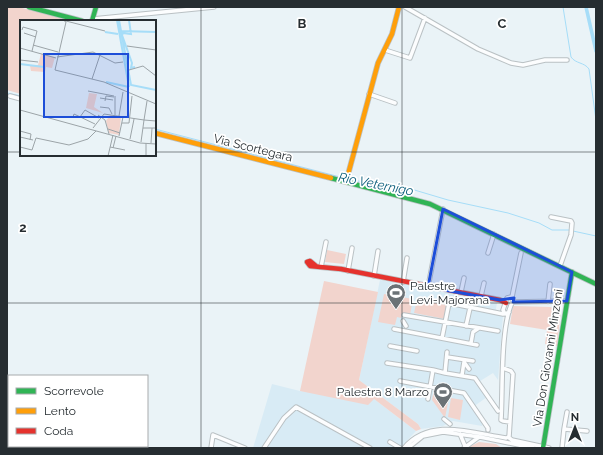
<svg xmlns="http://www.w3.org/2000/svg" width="603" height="455" font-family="Raleway,sans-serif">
<rect width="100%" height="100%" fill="#eaf3f7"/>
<path fill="#d8ebf5" d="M380 280 497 303 495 314 503 315 498 380 493 373 477 383 487 397 473 407 483 422 482 426 453 421 443 426 421 429 418 424 359 380Z
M272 384 300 391 374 399 416 431 400 448H253Z"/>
<path fill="#f2d4cd" d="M7 7H18L75 21H21V94L7 90Z
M327 250 346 254 344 264 325 262Z
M324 281 378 292 359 380 418 424 421 429 416 431 374 399 368 405 300 391Z
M384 294 413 299 410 315 402 314 401 318 397 317 395 325 378 322Z
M417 300 447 305 445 319 414 313Z
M513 306 550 307 561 310 557 346 545 344 547 330 510 324Z
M434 389 450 392 445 418 432 400Z
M451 398 463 400 460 420 448 417Z
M479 442 496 444 502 448H467Z"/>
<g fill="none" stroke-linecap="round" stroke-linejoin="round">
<path stroke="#a6ddf8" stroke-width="1" d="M563 7 571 57C576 64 584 62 589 69L596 120
M7 93 21 96
M155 129 344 178
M349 180 401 186 448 200 508 213 539 223 552 230H570
M573 231 596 236"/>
<path stroke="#a6ddf8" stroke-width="3.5" d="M586 7 596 51"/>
<g stroke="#bac1c4" stroke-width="5.5">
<path id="street" d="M405 7 478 49 511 63 523 65 545 60H567
M93 19 214 7
M385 50 410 58 425 18
M369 94 395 103
M10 96 21 99
M551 217 571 221 572 223 571 235 560 266
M488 253 494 234
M321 267 326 242
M348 271 352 248
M374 276 378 251
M403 282 407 258
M428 287 443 209
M461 292 464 278
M481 296 484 283
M512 297 521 253
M513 302 567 301
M548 302 550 284
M509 312 505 314 503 310 507 298 511 297 513 301C500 324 503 391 501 420L503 421 510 422
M404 315 498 331
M403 321 406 326
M466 326 470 308
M394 329 477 345
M442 338 449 303 503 314 504 313
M471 343 473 332 479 328
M390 346 417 351
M447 357 473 361
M387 363 433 370
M503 368 511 371 513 374 509 437
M445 373 475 378 498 411
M462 375 464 362 469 369
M400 381 464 393 488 428V430
M428 399 433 370 445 373 447 352
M567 412 564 429 587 431
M444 419 450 424
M460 434 465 446
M508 437 512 440 549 448
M390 442 400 448
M106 448V446
M211 448 213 435 245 448
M264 448 284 418 296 407 370 448
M404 448C430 417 472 433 506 438
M408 448 423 436 443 432 480 437 533 448
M464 448 479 437
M562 448 564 429"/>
</g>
<g stroke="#bac1c4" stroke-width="6">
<path id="fast" d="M29 7 82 21
M92 21 96 7
M331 178 430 204 596 284
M543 448 572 272"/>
</g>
<g stroke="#bac1c4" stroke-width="6">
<path id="slow" d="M155 133 331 178
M346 182 378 63 392 34 399 7"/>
</g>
<g stroke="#bac1c4" stroke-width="6">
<path id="jam" d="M316 266 310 261 307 262 310 266 341 269 500 300 506 303"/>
</g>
<use href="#street" stroke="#fcfdfe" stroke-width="3.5"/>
<use href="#fast" stroke="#30b455" stroke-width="4.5"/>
<use href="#slow" stroke="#ff9f0a" stroke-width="4.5"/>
<use href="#jam" stroke="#e5322d" stroke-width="4.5"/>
</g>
<path fill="#1d4ed8" fill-opacity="0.2" stroke="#1d4ed8" stroke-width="3" stroke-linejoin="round" d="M443 209 572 272 567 301 513 302 514 298 500 300 428 287Z"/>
<path fill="none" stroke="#262d31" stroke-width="1" stroke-opacity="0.55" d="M201 7V448M402 7V448M7 152H21M155 152H596M7 303H596"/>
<defs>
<g id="stadium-pin" transform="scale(1)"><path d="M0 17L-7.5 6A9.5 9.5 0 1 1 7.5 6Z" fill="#6b7276" stroke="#fff"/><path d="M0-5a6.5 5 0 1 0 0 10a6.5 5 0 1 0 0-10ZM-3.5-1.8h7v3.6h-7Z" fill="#fff"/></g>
</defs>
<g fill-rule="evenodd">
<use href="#stadium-pin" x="396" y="293"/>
<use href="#stadium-pin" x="443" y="392"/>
</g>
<g text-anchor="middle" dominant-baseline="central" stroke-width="3.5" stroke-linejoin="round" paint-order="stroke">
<g font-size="12" fill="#262d31" stroke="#fff">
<text transform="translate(253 148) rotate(14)">Via Scortegara</text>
<text transform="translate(548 358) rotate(-81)">Via Don Giovanni Minzoni</text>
</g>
<g font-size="12" fill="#262d31" stroke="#fff" text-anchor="start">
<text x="410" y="286">Palestre<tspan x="410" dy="14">Levi-Majorana</tspan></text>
<text x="429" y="392" text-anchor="end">Palestra 8 Marzo</text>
</g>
<g font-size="13" font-style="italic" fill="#075b79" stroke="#fff">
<text transform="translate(376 184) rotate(11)">Rio Veternigo</text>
</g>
</g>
<g transform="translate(20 20)">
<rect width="136" height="136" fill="#eaf3f7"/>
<path d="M21 34 35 37 32 48 26 47 25 52 11 51 10 46 18 45ZM69 73 77 74 74 87 83 93 66 88ZM90 95 101 97 99 115 89 113 86 101Z" fill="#f2d4cd"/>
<path fill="none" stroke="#a6ddf8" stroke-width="2" d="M97 0 109 67M99 0 111 65 136 70M109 0 111 14 103 13 102 15 112 43 111 48 115 47M100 11 136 12M85 12 98 14M0 44 24 47M86 62 109 67"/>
<path fill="none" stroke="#9ca4a8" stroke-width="1" d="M43 0 46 2 35 50 84 62 136 84M46 1 85 11M2 10 3 7 17 11 12 31M4 13 16 17M13 25 38 32M107 26 136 30M0 28 36 38M37 37 73 32 95 43 103 42M0 40 18 42M109 50 123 46 136 56M72 59 80 35M68 71 94 76M80 78 93 80M85 81 86 76 94 77M80 87 89 88 92 94M0 90 120 123 136 124M78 95 85 100 89 114M95 95V76M99 96 103 72M53 97 54 94 75 104M60 97 65 90 79 98M124 100 127 81M124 100 136 101M102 103H109L112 76M73 108 84 94 124 100M123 108H136M88 109 100 113M0 111 11 114 10 120M99 116 103 97M0 117 13 120M110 119 114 99M121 122 124 100M131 123 132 108M0 127 12 130 16 118 49 125 68 119 76 111M90 127 105 130M93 128 96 116M88 136 93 115M126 136V123"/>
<path fill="#1d4ed8" fill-opacity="0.15" stroke="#1d4ed8" stroke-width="2" d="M24 34H108V97H24Z"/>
<rect width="136" height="136" fill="none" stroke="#262d31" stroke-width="2"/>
</g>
<g font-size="13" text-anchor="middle" font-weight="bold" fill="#262d31" stroke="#fff" stroke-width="3.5" stroke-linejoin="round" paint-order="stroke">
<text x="302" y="28">B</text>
<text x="502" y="28">C</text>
<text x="23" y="232">2</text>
</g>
<rect width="603" height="455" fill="none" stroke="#262d31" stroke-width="16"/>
<rect x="8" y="375" width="140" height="72" fill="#ffffff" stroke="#a8abad"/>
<rect x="16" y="388" width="20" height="6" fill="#30b455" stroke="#a8abad"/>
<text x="44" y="395" font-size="12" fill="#262d31">Scorrevole</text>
<rect x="16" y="408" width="20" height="6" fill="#ff9f0a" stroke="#a8abad"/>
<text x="44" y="415" font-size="12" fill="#262d31">Lento</text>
<rect x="16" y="428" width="20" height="6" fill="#e5322d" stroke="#a8abad"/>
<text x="44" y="435" font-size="12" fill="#262d31">Coda</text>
<g transform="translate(575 427)" stroke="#ffffff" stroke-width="3" paint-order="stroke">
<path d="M0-3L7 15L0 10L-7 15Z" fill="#262d31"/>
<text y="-6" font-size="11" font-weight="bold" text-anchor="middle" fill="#262d31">N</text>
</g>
</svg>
